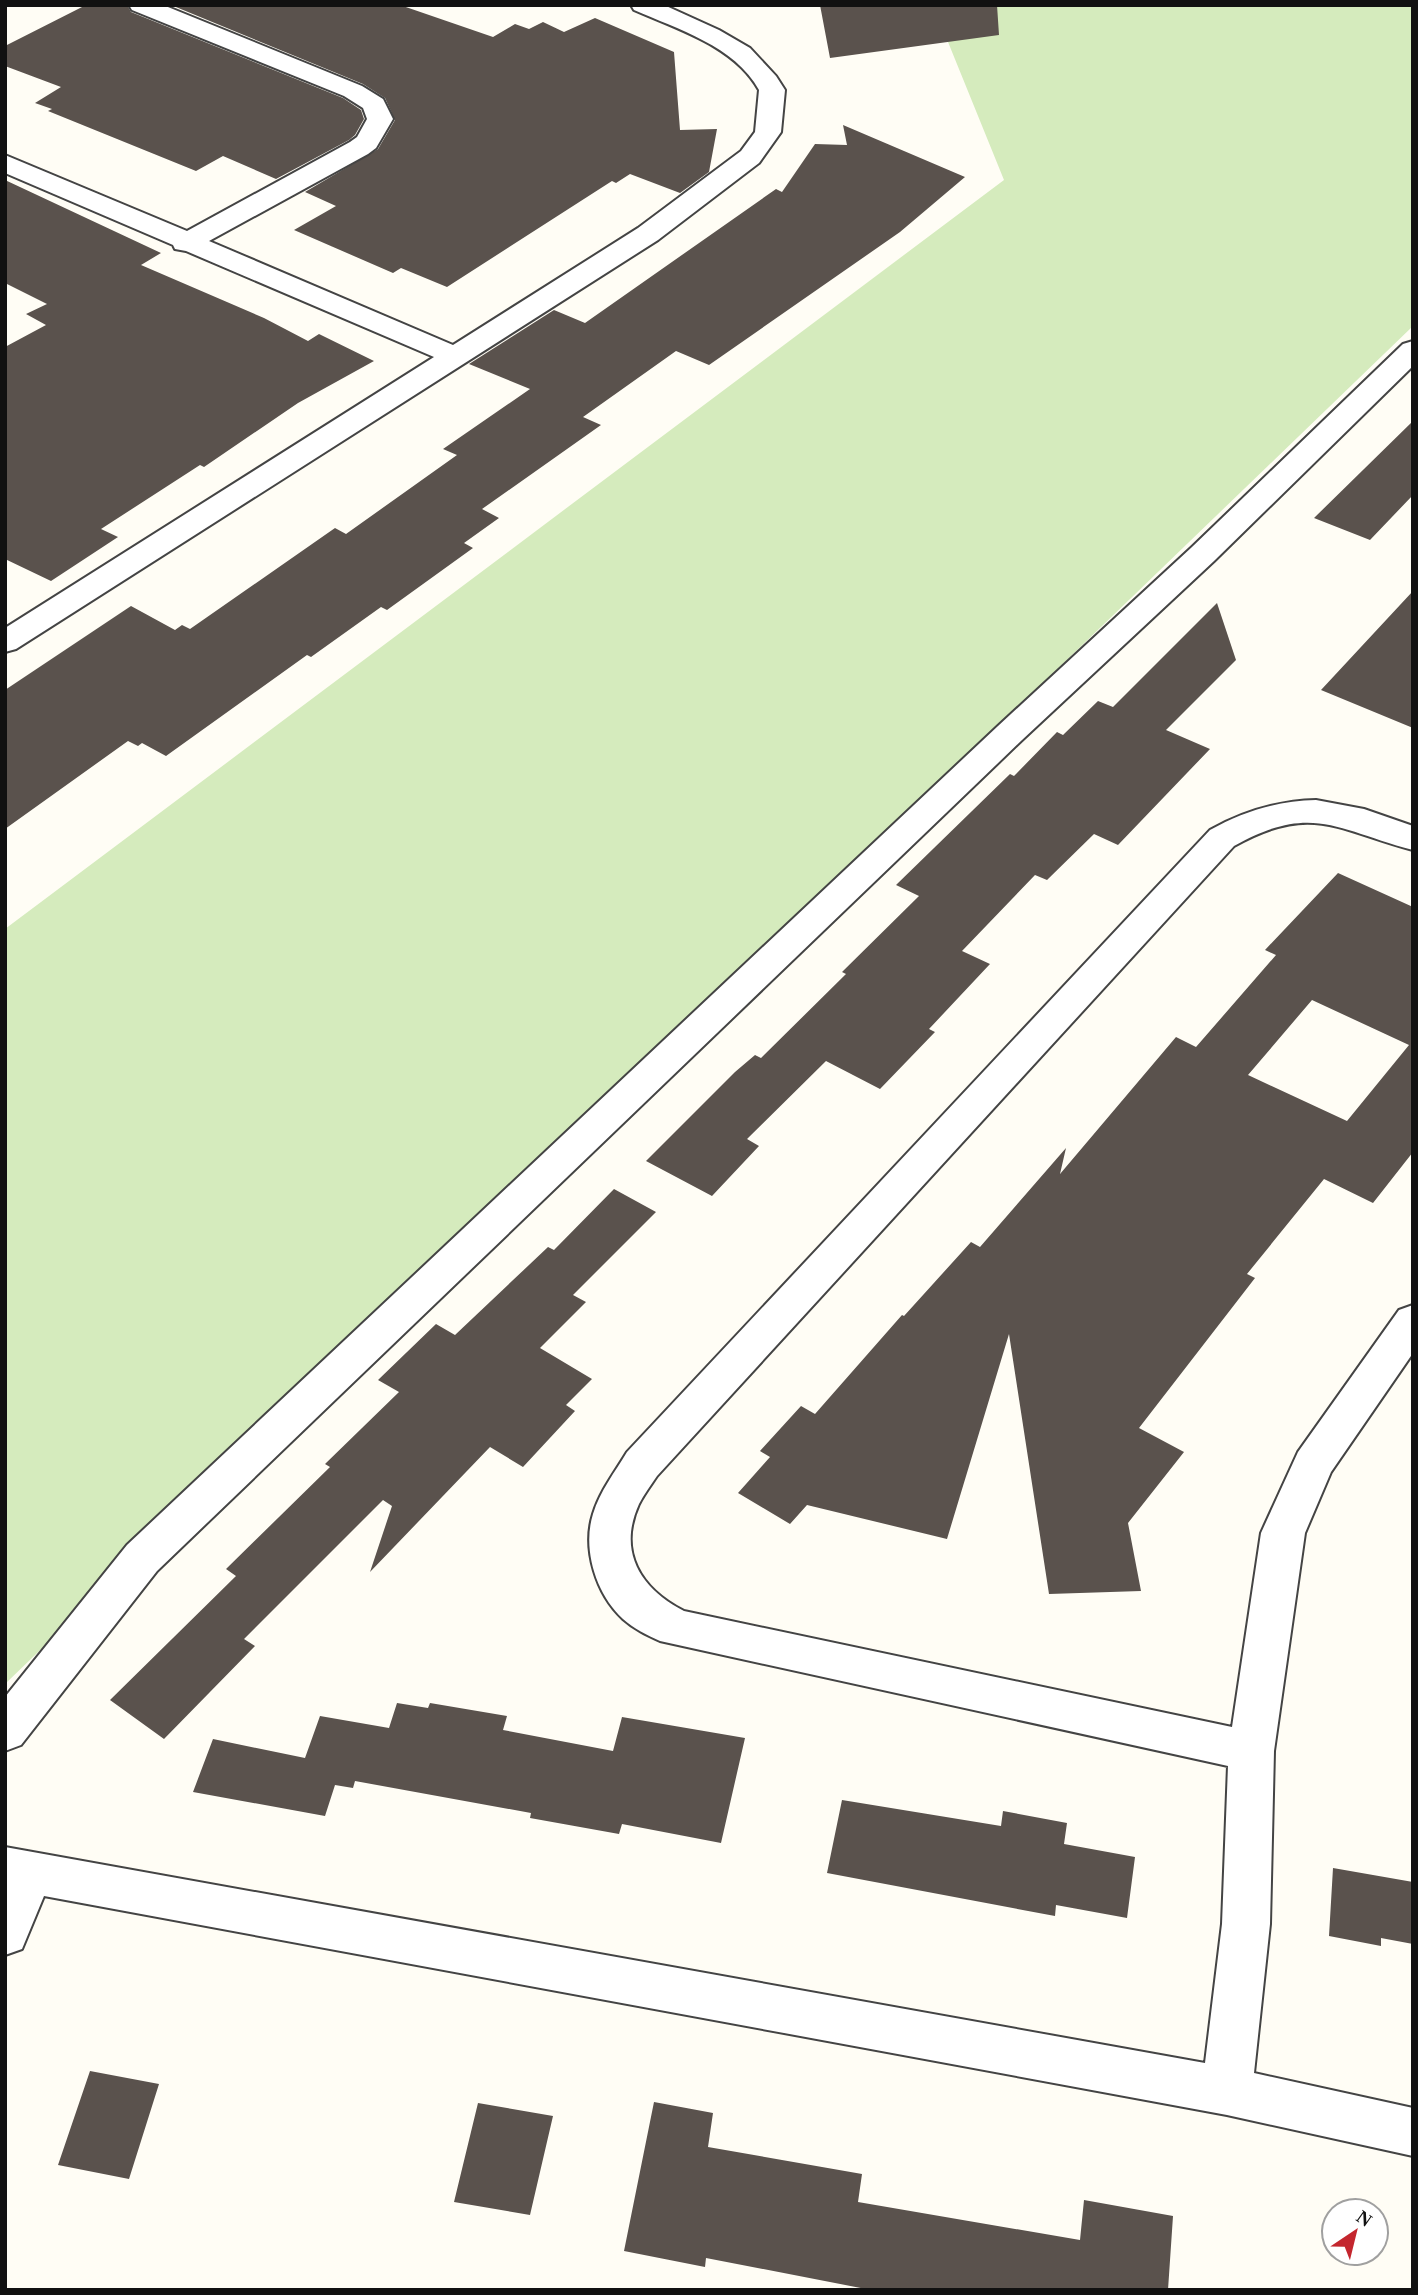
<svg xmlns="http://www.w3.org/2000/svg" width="1418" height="2295" font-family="Georgia,serif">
<rect width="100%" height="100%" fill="#fffdf5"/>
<path fill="#d5ebbd" d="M933 5H1413V326L5 1684V929L1004 180Z"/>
<path fill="#5a524d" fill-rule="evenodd" d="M86 5H127L131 12 343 98 361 110 364 119 355 135 349 140 276 179 223 156 196 171 48 111 52 109 35 103 61 87 5 66V46Z
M171 5H400L493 37 515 24 529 29 543 22 564 32 595 18 674 52 680 130 717 129 709 172 680 193 630 174 616 183 612 181 447 287 401 268 393 273 294 230 336 206 305 192 378 149 395 120 385 98 363 84Z
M820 5H997L999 35 830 58Z
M843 125 965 177 900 232 709 365 676 351 583 417 601 425 482 509 499 518 464 543 473 548 387 610 381 607 311 657 307 655 166 756 142 743 138 746 128 741 5 829V690L131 606 175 630 182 625 190 629 335 528 346 534 457 455 443 449 530 389 469 364 554 310 585 323 776 189 782 192 815 144 847 145Z
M5 180 161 253 141 265 264 318 308 341 319 334 374 361 298 403 204 467 200 465 101 529 118 537 51 581 5 559V347L46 325 26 314 47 304 5 283Z
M1413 421V495L1370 540 1314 518Z
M1413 591V728L1321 690Z
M1217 603 1236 660 1166 730 1210 749 1118 845 1094 834 1047 880 1035 875 962 951 990 964 929 1029 935 1032 880 1089 826 1061 747 1139 759 1146 712 1196 646 1161 735 1072 755 1055 761 1058 846 974 842 972 919 896 896 885 1010 774 1014 776 1057 732 1063 735 1098 701 1113 707Z
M1338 873 1413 907V1152L1373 1203 1324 1179 1247 1274 1255 1278 1139 1428 1184 1452 1128 1523 1141 1591 1049 1594 1009 1334 947 1539 807 1505 790 1524 738 1493 770 1457 760 1451 801 1406 815 1414 902 1315 904 1316 971 1242 980 1247 1066 1148 1060 1174 1176 1037 1196 1047 1276 955 1265 950ZM1312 1000 1409 1045 1347 1121 1248 1075Z
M614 1189 656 1212 573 1295 586 1302 540 1348 592 1379 566 1405 575 1411 523 1467 490 1447 370 1572 392 1506 383 1500 244 1639 255 1646 164 1739 110 1700 236 1576 226 1569 330 1467 325 1464 399 1392 378 1380 436 1324 455 1335 548 1247 554 1250Z
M397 1703 428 1708 430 1703 507 1716 503 1730 613 1751 622 1717 745 1738 721 1843 622 1824 619 1834 530 1818 531 1813 355 1781 353 1788 335 1785 325 1816 193 1792 213 1739 305 1758 320 1716 389 1728Z
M842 1800 1001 1826 1003 1811 1067 1823 1064 1844 1135 1857 1127 1918 1056 1905 1055 1916 827 1873Z
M1333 1868 1413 1882V1944L1381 1938V1946L1329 1936Z
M90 2071 159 2084 129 2179 58 2165Z
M654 2102 713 2113 708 2147 862 2174 858 2202 1080 2240 1084 2200 1173 2216 1168 2290H871L706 2258 705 2267 624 2251Z
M478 2103 553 2116 530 2215 454 2202Z"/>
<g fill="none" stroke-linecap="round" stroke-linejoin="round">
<g stroke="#444" stroke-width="4">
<path id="minor" d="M129 5H163L362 86 383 99 393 119 376 148 368 154 209 241 453 345 638 228 741 151 755 132 759 90C735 46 677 29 634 10L631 5H664L719 30 750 48 776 76 785 90 781 132 759 163 658 240 16 649 5 652V628L434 357 186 251 175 249 173 245 5 173V155L187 231 350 142 357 137 367 119 363 108 344 96 132 10Z
M1413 341V366L1214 561 1022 740 157 1571 21 1745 5 1751V1697L127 1545 998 726 1192 547 1403 344Z
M1316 800 1364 809 1413 826V850C1337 830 1312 802 1234 846L657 1476C651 1485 644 1494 639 1504 617 1552 641 1589 684 1611L1232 1727 1261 1533 1298 1452 1399 1310 1413 1305V1353L1331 1472 1305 1533 1274 1751 1270 1924 1254 2073 1413 2108V2156L1227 2115 44 1896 22 1949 5 1955V1847L1205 2063 1222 1924 1228 1766 660 1641C647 1635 634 1629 623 1619 596 1594 582 1549 593 1514 600 1491 615 1472 627 1452L1210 830C1244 811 1277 801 1316 800Z"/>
</g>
<use href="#minor" fill="#fff" fill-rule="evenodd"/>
</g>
<rect width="1418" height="2295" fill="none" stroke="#111111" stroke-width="14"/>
<g transform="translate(1355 2232) rotate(35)"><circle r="33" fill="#ffffff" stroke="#a0a0a0" stroke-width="2"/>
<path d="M0-5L12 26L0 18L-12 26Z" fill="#c4262e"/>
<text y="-10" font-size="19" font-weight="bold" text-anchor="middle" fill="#111111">N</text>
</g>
</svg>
